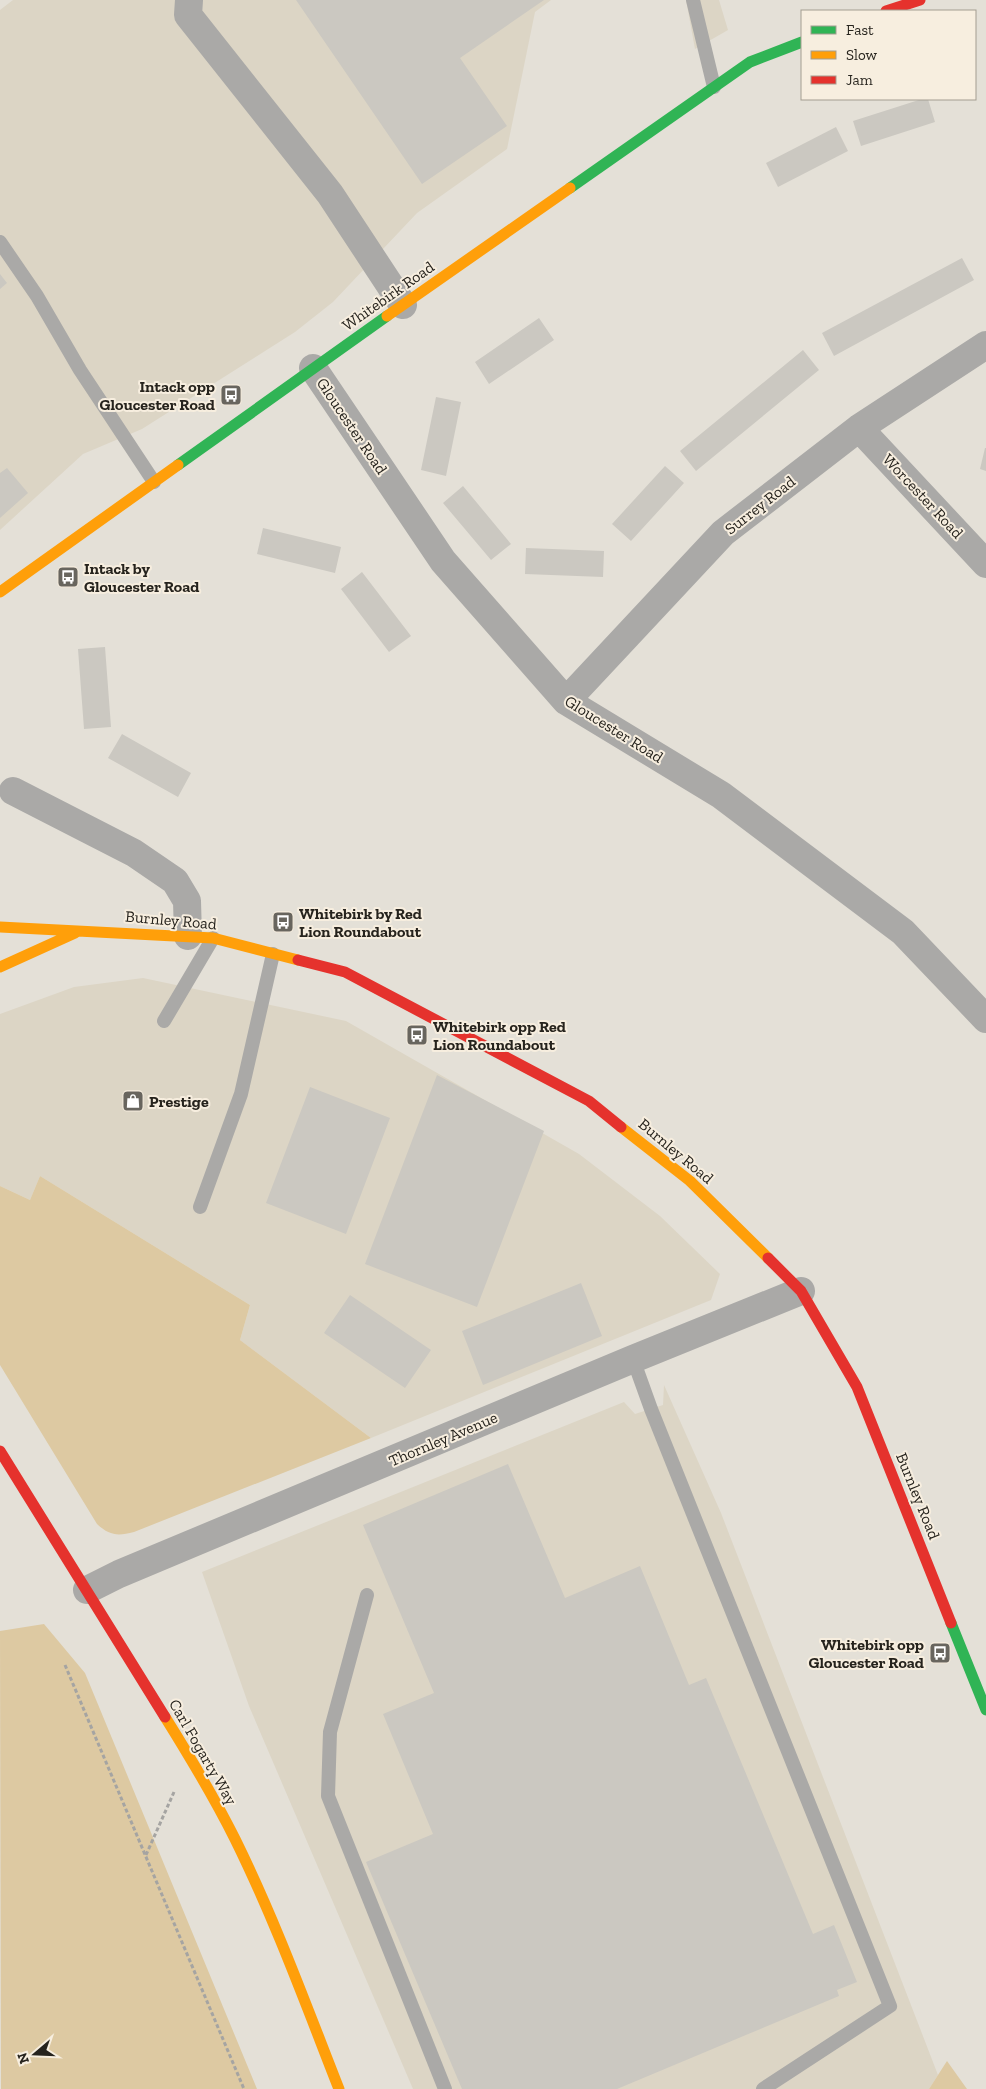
<svg xmlns="http://www.w3.org/2000/svg" width="986" height="2089" font-family="'Zilla Slab',serif">
<rect width="100%" height="100%" fill="#e4e0d7"/>
<path fill="#dcd5c5" d="M13 0H551L535 12 507 149 417 213 333 302 295 332 142 429 83 454 0 530V10Z
M686 0H719L728 30 695 49Z
M143 978 346 1021 579 1154 660 1216 720 1274 711 1300 371 1438 240 1340 250 1305 40 1176 30 1200 0 1186V1014L74 987Z
M664 1385 721 1513 938 2075 929 2089H413L249 1706 202 1572 624 1402 635 1414 663 1405Z"/>
<path fill="#ddc9a2" d="M40 1176 250 1305 240 1340 371 1438 134 1532C118 1536 110 1536 97 1524L0 1365V1186L30 1200Z
M44 1624 85 1673 257 2089H1L0 1631Z
M947 2061 967 2089H929Z"/>
<path fill="#cbc8c1" d="M296 0H544L460 58 507 126 422 184Z
M922 99H928L935 122 861 146 853 121Z
M836 127 848 151 778 187 766 163Z
M962 258 974 280 834 356 822 333Z
M0 274 7 283 0 289Z
M539 318 554 340 489 384 475 362Z
M803 350 819 370 696 471 680 451Z
M436 397 461 402 446 476 421 470Z
M985 448H986V471L980 469Z
M665 466 684 483 631 541 612 524Z
M7 468 28 493 0 518V473Z
M463 486 511 544 491 560 443 503Z
M263 528 341 547 335 573 257 554Z
M526 548 604 551 603 577 525 574Z
M362 572 411 636 389 652 341 589Z
M105 647 111 727 84 729 78 649Z
M122 734 191 773 178 797 108 758Z
M437 1075 544 1131 477 1307 365 1264Z
M310 1087 390 1118 346 1234 266 1203Z
M581 1283 602 1336 483 1385 462 1331Z
M350 1295 431 1350 405 1388 324 1333Z
M508 1464 565 1598 640 1566 689 1685 706 1678 813 1934 834 1925 857 1982 837 1990 839 1996 617 2089H462L366 1862 433 1834 383 1714 434 1693 363 1525Z"/>
<g fill="none" stroke-linecap="round" stroke-linejoin="round">
<path stroke="#a5a4a2" stroke-width="3" stroke-dasharray="4 2.5" stroke-linecap="butt" d="M65 1665 244 2089
M146 1855 174 1792"/>
<path stroke="#aaa9a7" stroke-width="14" d="M693 0 714 87
M0 242 37 296 80 370 154 482
M164 1021 213 938
M200 1207 241 1094 273 954
M633 1359 651 1409 890 2006 763 2089
M367 1595 330 1732 328 1796 445 2089"/>
<path stroke="#aaa9a7" stroke-width="28" d="M189 0 188 15 330 194 403 305
M313 368 443 561 566 701 721 795 903 932 986 1019
M859 428 986 564
M566 701 723 533 859 428 986 345
M13 791 134 853 175 881 187 901 188 936
M87 1590 119 1574 633 1359 801 1291"/>
<path stroke="#30b455" stroke-width="11" d="M570 188 750 62 802 42
M178 465 387 316
M951 1623 986 1710"/>
<path stroke="#ff9f0a" stroke-width="11" d="M387 316 570 188
M0 592 178 465
M0 927 213 938 298 960
M0 967 75 933
M621 1127 690 1181 768 1258
M165 1717C190 1757 214 1797 235 1839 275 1920 306 2005 339 2089"/>
<path stroke="#e5322d" stroke-width="11" d="M886 11 920 0
M298 960 345 972 589 1101 621 1127
M768 1258 801 1291 857 1387 951 1623
M0 1451 165 1717"/>
</g>
<defs>
<g id="bus-square" transform="scale(1.125)"><rect x="-9" y="-9" width="18" height="18" rx="4" fill="#68655e" stroke="#f7eedf"/><path d="M-5-6H5V4H4V6H2V4H-2V6H-4V4H-5ZM-3.5-4V0h7V-4ZM-3.5 1.2v1.5H-2V1.2ZM2 1.2v1.5H3.5V1.2Z" fill="#fff"/></g>
<g id="shop-square" transform="scale(1.125)"><rect x="-9" y="-9" width="18" height="18" rx="4" fill="#68655e" stroke="#f7eedf"/><path d="M-5-2.5h2.3a2.7 3.5 0 0 1 5.4 0H5L5.5 6h-11ZM-1.5-2.5h3a1.5 2.3 0 0 0-3 0Z" fill="#fff"/></g>
</defs>
<g fill-rule="evenodd">
<use href="#bus-square" x="231" y="395"/>
<use href="#bus-square" x="68" y="577"/>
<use href="#bus-square" x="283" y="922"/>
<use href="#bus-square" x="417" y="1035"/>
<use href="#shop-square" x="133" y="1101"/>
<use href="#bus-square" x="940" y="1653"/>
</g>
<g text-anchor="middle" dominant-baseline="central" stroke-width="4" stroke-linejoin="round" paint-order="stroke">
<g font-size="16" fill="#26231d" stroke="#f7eedf">
<text transform="translate(388 296) rotate(-35)">Whitebirk Road</text>
<text transform="translate(352 426) rotate(56)">Gloucester Road</text>
<text transform="translate(923 496) rotate(47)">Worcester Road</text>
<text transform="translate(760 505) rotate(-38)">Surrey Road</text>
<text transform="translate(614 729) rotate(32)">Gloucester Road</text>
<text transform="translate(171 920) rotate(5)">Burnley Road</text>
<text transform="translate(676 1151) rotate(40)">Burnley Road</text>
<text transform="translate(443 1439) rotate(-23)">Thornley Avenue</text>
<text transform="translate(918 1496) rotate(68)">Burnley Road</text>
<text transform="translate(203 1752) rotate(60)">Carl Fogarty Way</text>
</g>
<g font-size="16" font-weight="bold" fill="#26231d" stroke="#f7eedf" text-anchor="start">
<text x="215" y="386" text-anchor="end">Intack opp<tspan x="215" dy="18">Gloucester Road</tspan></text>
<text x="84" y="568">Intack by<tspan x="84" dy="18">Gloucester Road</tspan></text>
<text x="299" y="913">Whitebirk by Red<tspan x="299" dy="18">Lion Roundabout</tspan></text>
<text x="433" y="1026">Whitebirk opp Red<tspan x="433" dy="18">Lion Roundabout</tspan></text>
<text x="149" y="1101">Prestige</text>
<text x="924" y="1644" text-anchor="end">Whitebirk opp<tspan x="924" dy="18">Gloucester Road</tspan></text>
</g>
</g>
<rect x="801" y="10" width="175" height="90" fill="#f7eedf" stroke="#a39d91"/>
<rect x="811" y="26" width="25" height="8" fill="#30b455" stroke="#a39d91"/>
<text x="846" y="35" font-size="15" fill="#26231d">Fast</text>
<rect x="811" y="51" width="25" height="8" fill="#ff9f0a" stroke="#a39d91"/>
<text x="846" y="60" font-size="15" fill="#26231d">Slow</text>
<rect x="811" y="76" width="25" height="8" fill="#e5322d" stroke="#a39d91"/>
<text x="846" y="85" font-size="15" fill="#26231d">Jam</text>
<g transform="translate(35 2054) rotate(251)" stroke="#f7eedf" stroke-width="4" paint-order="stroke">
<path d="M0-4L9 19L0 12L-9 19Z" fill="#26231d"/>
<text y="-8" font-size="14" font-weight="bold" text-anchor="middle" fill="#26231d">N</text>
</g>
</svg>
